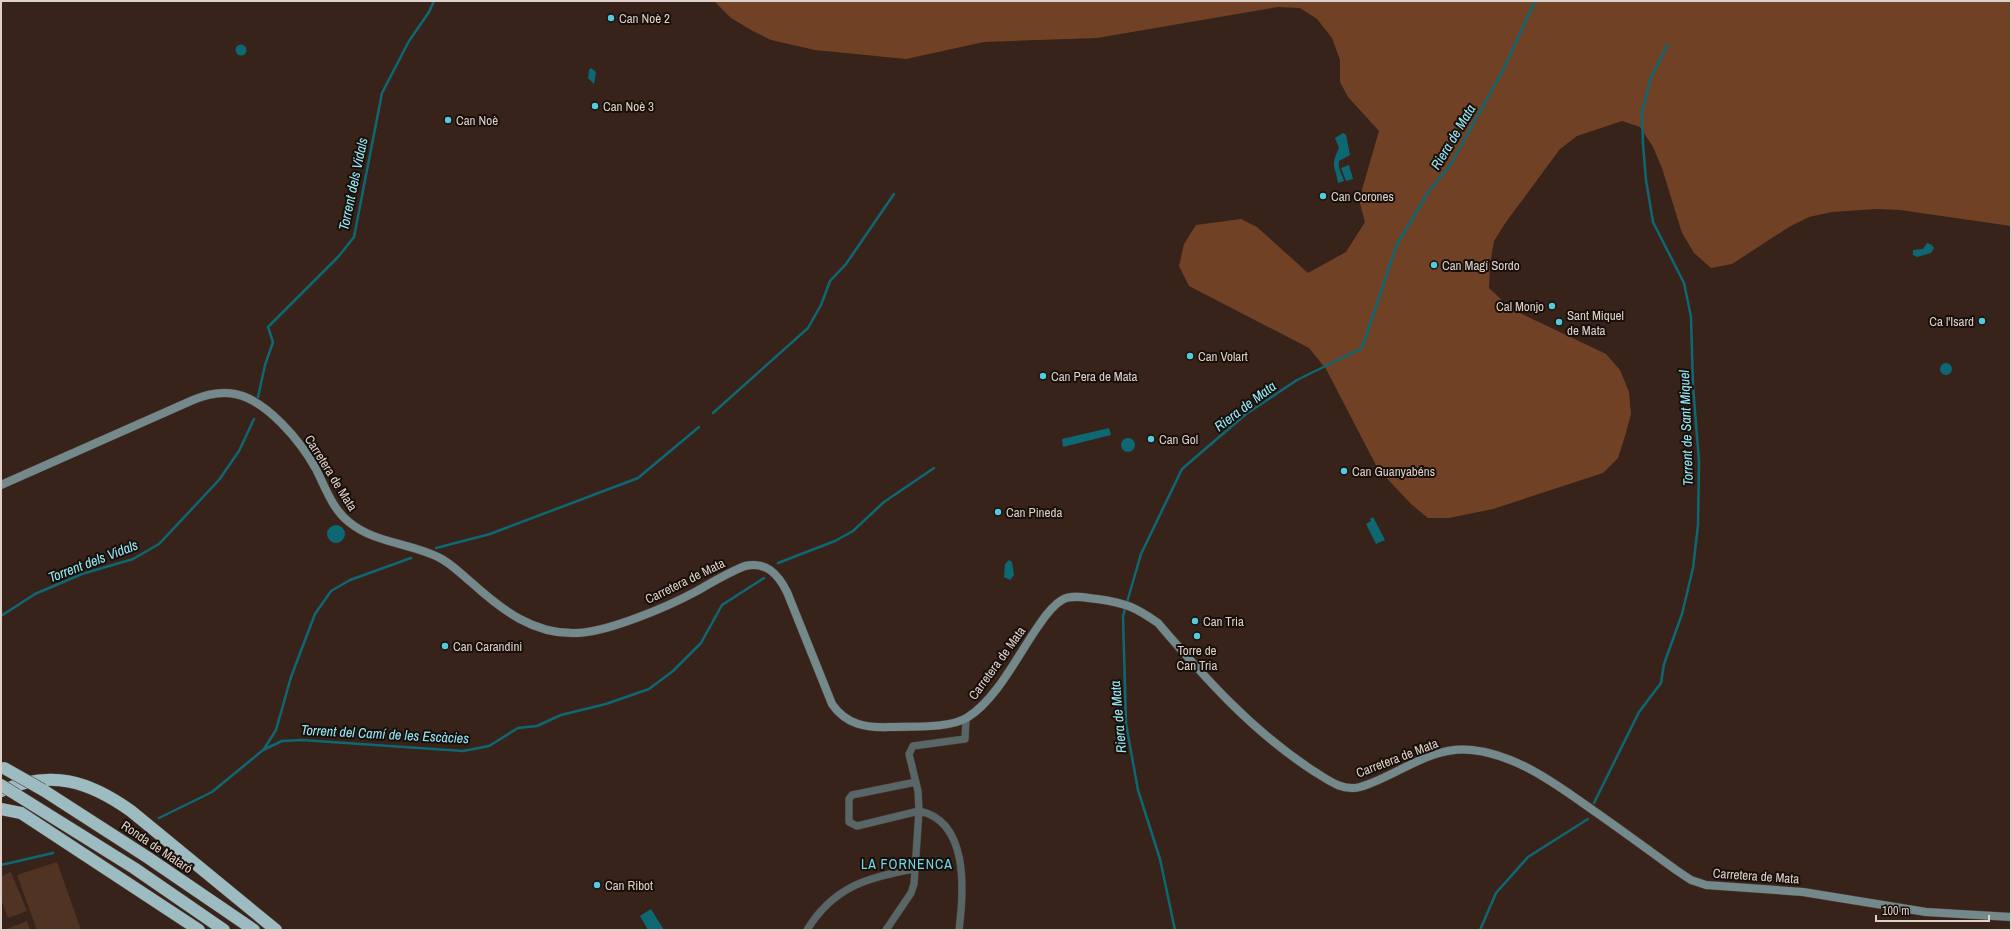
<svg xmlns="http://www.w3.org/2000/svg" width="2012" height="931" font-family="'Archivo Narrow',sans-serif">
<rect width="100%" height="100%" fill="#372319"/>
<path fill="#513323" d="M57 862 81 930H37L17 875Z
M11 872 27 911 8 918 1 899V876Z
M27 921 30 930H4Z"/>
<path fill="#714125" d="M714 1H2011V226L1900 210 1877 209 1832 212 1809 217 1789 227 1732 264 1711 268 1694 253 1682 233 1662 168 1653 147 1640 127 1622 121 1577 136 1560 149 1506 222 1494 241 1490 264 1489 288 1504 302 1522 314 1606 354 1620 370 1629 392 1631 414 1625 436 1618 458 1603 473 1493 509 1449 518H1428L1411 504 1378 469 1326 369 1309 348 1189 286 1179 266 1184 244 1196 225 1241 219 1257 227 1308 273 1346 252 1365 222 1359 200 1379 131 1348 97 1340 82V60L1332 38 1317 19 1300 8 1278 7 1097 38 984 42 906 59 815 50 771 40 751 30 731 18Z"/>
<path fill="#0e6874" d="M235.5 50a5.5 5.5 0 1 1 11 0a5.5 5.5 0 1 1-11 0Z
M591 68 596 72 594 84 588 78 589 70Z
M1343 133 1346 135 1350 155 1339 161C1338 170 1342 173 1344 181L1338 183C1335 164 1330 167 1339 148L1335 138Z
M1349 165 1353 179 1346 181 1341 168Z
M1927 243 1932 245 1934 248 1931 253 1917 257 1913 255V250L1923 249Z
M1940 369a6 6 0 1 1 12 0a6 6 0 1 1-12 0Z
M1109 428 1111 435 1063 447 1062 439Z
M1121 445a7 7 0 1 1 14 0a7 7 0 1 1-14 0Z
M1373 517 1385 540 1376 544 1366 524 1371 521 1370 519Z
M327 534a9 9 0 1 1 18 0a9 9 0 1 1-18 0Z
M1009 560 1012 562 1014 575 1010 580 1004 577 1005 564Z
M651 909 664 930H648L640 916Z"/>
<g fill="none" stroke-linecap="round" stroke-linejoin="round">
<path stroke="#0e6874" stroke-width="2.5" d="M258 397 265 365 273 342 268 327 339 256 354 237 382 93 409 41 429 12 434 1
M713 413 808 328 821 305 830 281 846 264 894 194
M436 548 490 534 638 478 699 427
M778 563 835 541 853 531 884 502 934 468
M1 616 35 594 82 574 133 559 159 544 219 480 239 451 254 419
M264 749 276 730 291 677 315 614 331 591 350 580 411 558
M1594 803 1639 712 1661 683 1664 664 1682 614 1693 568 1698 525 1699 461 1693 386 1691 317 1684 283 1653 222 1646 180 1643 144 1642 112 1651 77 1668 44
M159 818 212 792 263 750 282 741 302 740 463 751 489 746 518 728 537 726 561 715 606 704 649 689 673 671 701 643 722 605 764 578
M1 865 53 853
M1175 930 1160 859 1138 790 1126 724 1123 616 1141 554 1182 469 1197 456 1246 414 1297 380 1362 348 1397 244 1429 191 1451 164 1504 68 1535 1
M1480 930 1496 893 1528 857 1588 819"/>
<g stroke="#523f35" stroke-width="8">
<path id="street" d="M916 782 852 795 849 799V822L857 826 919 811C969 821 964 891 959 930
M807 930C833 887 868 877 914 869
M886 930 911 893 914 884 919 811 918 791 909 754 913 746 965 739 966 719"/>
</g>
<g stroke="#523f35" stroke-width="9">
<path id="secondary" d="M1 485 193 400C207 394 220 391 235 394 267 400 301 442 316 469 325 487 333 510 349 522 374 543 410 543 438 557 451 563 461 574 472 583 502 610 534 635 577 633 608 632 667 607 695 592 711 583 727 573 745 566 766 561 778 574 787 592L832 704C846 725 867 728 890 727 911 726 950 729 968 717 997 699 1019 653 1039 625 1045 616 1053 605 1062 600 1071 594 1087 598 1097 599 1126 603 1135 607 1158 623 1205 678 1251 730 1312 770 1327 779 1342 792 1360 787 1398 776 1430 745 1472 750 1519 755 1560 787 1597 813 1624 832 1650 851 1676 870L1691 880 1706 885 1803 892 1926 912 2011 917"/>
</g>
<g stroke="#523f35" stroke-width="13">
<path id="highway" d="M43 790 147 857 254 930
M1 791C51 769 89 781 131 811L276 930
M17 795 134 868 224 930
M1 809 21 813 199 930"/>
</g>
<use href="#street" stroke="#596668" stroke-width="7"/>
<use href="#secondary" stroke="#74898c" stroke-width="8"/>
<use href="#highway" stroke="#9cbcc1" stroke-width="12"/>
<g stroke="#523f35" stroke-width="13" stroke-linecap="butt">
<path id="highway-bridge" d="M4 768 43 790
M1 785 17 795"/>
</g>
<use href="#highway-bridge" stroke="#9cbcc1" stroke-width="12"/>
</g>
<g fill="#54cadd" stroke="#180f0a" stroke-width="1.5">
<circle cx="611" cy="18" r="4"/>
<circle cx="595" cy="106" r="4"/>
<circle cx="448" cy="120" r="4"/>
<circle cx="1323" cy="196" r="4"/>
<circle cx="1434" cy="265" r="4"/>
<circle cx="1552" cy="306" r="4"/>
<circle cx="1982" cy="321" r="4"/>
<circle cx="1559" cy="322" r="4"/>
<circle cx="1190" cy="356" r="4"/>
<circle cx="1043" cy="376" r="4"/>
<circle cx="1151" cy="439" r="4"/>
<circle cx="1344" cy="471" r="4"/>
<circle cx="998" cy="512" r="4"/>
<circle cx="1195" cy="621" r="4"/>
<circle cx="1197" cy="636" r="4"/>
<circle cx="445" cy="646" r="4"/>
<circle cx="597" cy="885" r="4"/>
</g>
<g text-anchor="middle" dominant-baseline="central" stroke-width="4" stroke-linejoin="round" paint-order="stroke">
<g font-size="13" fill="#ded1ca" stroke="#180f0a" text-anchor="start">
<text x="619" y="18">Can Noè 2</text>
<text x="603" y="106">Can Noè 3</text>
<text x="456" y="120">Can Noè</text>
<text x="1331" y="196">Can Corones</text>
<text x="1442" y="265">Can Magí Sordo</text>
<text x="1544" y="306" text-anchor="end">Cal Monjo</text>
<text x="1567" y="315">Sant Miquel<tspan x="1567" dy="15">de Mata</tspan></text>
<text x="1974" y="321" text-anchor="end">Ca l'Isard</text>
<text x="1198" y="356">Can Volart</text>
<text x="1051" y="376">Can Pera de Mata</text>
<text x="1159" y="439">Can Gol</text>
<text x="1352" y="471">Can Guanyabéns</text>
<text x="1006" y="512">Can Pineda</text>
<text x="1203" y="621">Can Tria</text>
<text x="453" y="646">Can Carandini</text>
<text x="1197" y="650" text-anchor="middle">Torre de<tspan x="1197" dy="15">Can Tria</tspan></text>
<text x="605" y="885">Can Ribot</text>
</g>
<g font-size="13" fill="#ded1ca" stroke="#180f0a">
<text transform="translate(331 473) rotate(58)">Carretera de Mata</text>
<text transform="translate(685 581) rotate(-26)">Carretera de Mata</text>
<text transform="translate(997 663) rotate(-54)">Carretera de Mata</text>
<text transform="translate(1397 758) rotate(-21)">Carretera de Mata</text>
<text transform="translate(157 847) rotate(34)">Ronda de Mataró</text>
<text transform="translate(1756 876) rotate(4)">Carretera de Mata</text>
</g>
<g font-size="14" font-style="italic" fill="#94ebfa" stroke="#180f0a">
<text transform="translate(1453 137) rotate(-59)">Riera de Mata</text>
<text transform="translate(353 184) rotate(-78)">Torrent dels Vidals</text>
<text transform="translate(1245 406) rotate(-37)">Riera de Mata</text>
<text transform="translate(1686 428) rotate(-92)">Torrent de Sant Miquel</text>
<text transform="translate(93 561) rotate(-21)">Torrent dels Vidals</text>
<text transform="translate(1118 717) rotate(-95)">Riera de Mata</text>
<text transform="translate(385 734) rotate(3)">Torrent del Camí de les Escàcies</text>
</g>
<g font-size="14" letter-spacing="1" fill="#6ed7e8" stroke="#180f0a">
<text x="907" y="864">LA FORNENCA</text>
</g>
</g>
<rect width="2012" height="931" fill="none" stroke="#ded1ca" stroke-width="4"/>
<path d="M1876 915v6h113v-6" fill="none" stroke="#ded1ca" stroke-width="2"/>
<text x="1882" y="915" font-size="12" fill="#ded1ca" stroke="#180f0a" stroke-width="3" paint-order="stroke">100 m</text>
</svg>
